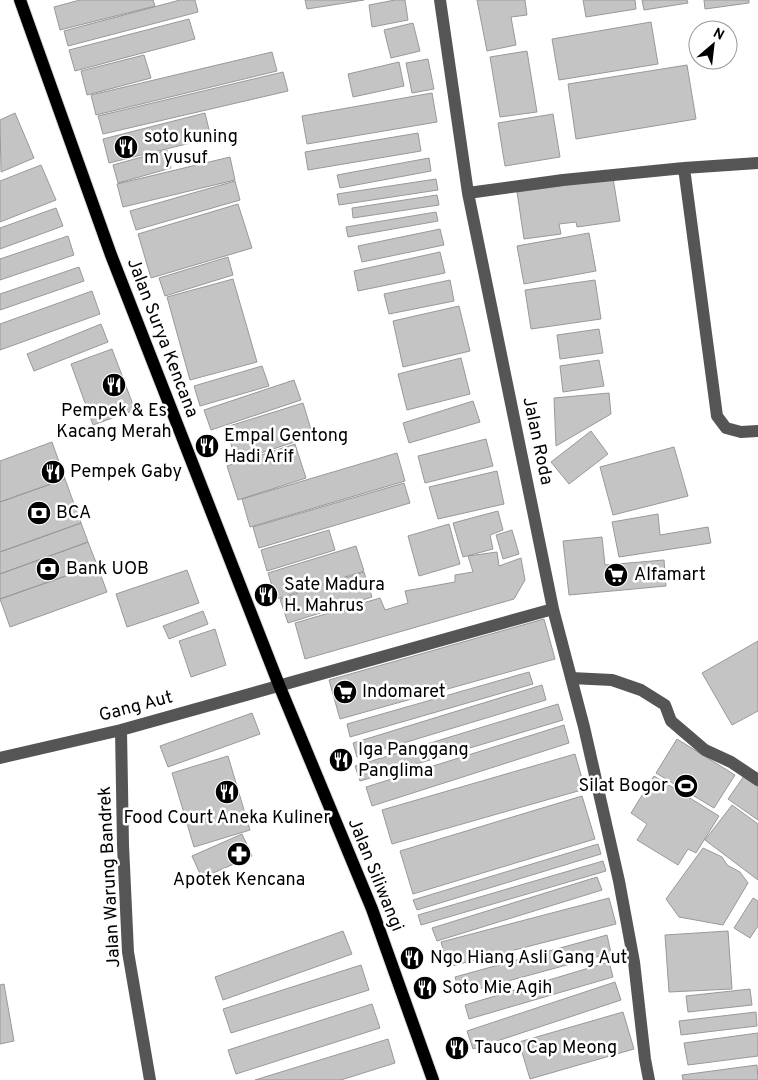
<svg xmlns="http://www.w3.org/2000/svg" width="758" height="1080" font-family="Overpass,sans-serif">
<rect width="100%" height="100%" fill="#fff"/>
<path fill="#c4c4c4" stroke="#999" d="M80 0H153L155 6 60 30 54 7Z
M180 0H195L198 12 68 46 64 31Z
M305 0H364L307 9Z
M395 0H405L408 20 372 27 369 5Z
M477 0H525L527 15 511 17 516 45 487 51Z
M583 0H635L636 9 586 17Z
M642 0H687L688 3 644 10Z
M704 0H749V3L705 9Z
M189 19 195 39 75 71 69 50Z
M651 22 658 64 559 80 552 39Z
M413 23 420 51 391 58 384 30Z
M527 51 537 112 500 117 490 57Z
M272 52 277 71 96 115 91 95Z
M144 55 151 78 87 95 81 71Z
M428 59 434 89 412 93 406 63Z
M399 62 404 86 353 97 348 74Z
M687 65 696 119 576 139 568 84Z
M283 72 288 91 103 134 98 116Z
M432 93 437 122 307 144 302 116Z
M15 113 34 158 1 172 0 120Z
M205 113 211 138 109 163 103 139Z
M553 114 560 157 505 166 498 123Z
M418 133 421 151 308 170 305 152Z
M167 150 171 168 118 183 113 165Z
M230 157 235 180 123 207 117 184Z
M429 158 431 171 340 188 337 175Z
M41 165 56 200 0 222V181Z
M613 178 620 221 577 227 576 222 559 224 561 234 524 239 517 192Z
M436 179 438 190 339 205 337 194Z
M235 181 240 200 136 230 130 211Z
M437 195 439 205 353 218 352 208Z
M238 204 252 248 151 278 138 234Z
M56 208 63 226 0 249V228Z
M436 212 438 221 348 237 346 227Z
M440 229 444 245 362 262 358 246Z
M589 233 596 271 524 284 517 246Z
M68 236 74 255 0 280V259Z
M440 252 445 273 358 291 354 271Z
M228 257 233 275 165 296 159 278Z
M79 267 84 281 0 310V294Z
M233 279 257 362 190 380 167 297Z
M450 280 454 301 389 314 384 294Z
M595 280 601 319 531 329 525 290Z
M92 291 100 314 0 350V324Z
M459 306 470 351 403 367 393 321Z
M101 324 108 342 34 371 27 354Z
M599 329 603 353 560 359 557 335Z
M112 349 135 410 93 425 71 364Z
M461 358 470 394 407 410 398 374Z
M599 360 604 386 563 392 560 366Z
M262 366 269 386 200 406 194 386Z
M294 380 301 400 211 430 204 410Z
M609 393 611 414 556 446 554 398Z
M473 401 480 422 409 443 403 423Z
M303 403 313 436 236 461 226 427Z
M591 431 608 454 569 484 551 462Z
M486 439 493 466 425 483 418 456Z
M52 442 65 479 0 502V461Z
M295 444 306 478 238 500 227 466Z
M674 447 688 496 613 515 600 467Z
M397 453 405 481 250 527 242 499Z
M497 471 504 504 438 519 429 487Z
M65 479 81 523 0 552V502Z
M404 483 410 503 259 548 253 527Z
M498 511 503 530 490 535 493 549 463 557 453 523Z
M658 514 660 535 708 527 711 543 619 557 612 522Z
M81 523 88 542 0 574V552Z
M449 524 460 564 419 576 408 536Z
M329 530 335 550 267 571 261 550Z
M512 530 519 554 503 559 496 535Z
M602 537 605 565 664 560 666 586 569 595 563 541Z
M88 542 97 565 0 599V574Z
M356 546 364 571 276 599 268 573Z
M497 552 499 566 521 558 525 580 514 599 305 659 295 623 380 598 385 610 408 603 405 591 455 582V575L473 572 468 556Z
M97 565 107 592 10 627 0 599Z
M187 570 199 603 127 627 116 594Z
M364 572 372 597 288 623 280 599Z
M203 611 208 624 169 639 163 626Z
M544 619 555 659 340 719 329 680Z
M215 629 226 665 191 677 179 641Z
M758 641V711L732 725 702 673Z
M529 672 533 684 350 737 347 724Z
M542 685 546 700 357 757 353 743Z
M558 704 563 720 360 781 355 766Z
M252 713 260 734 168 767 160 746Z
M564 725 569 743 372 806 366 787Z
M677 739 735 775 714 808 656 773Z
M575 754 585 789 392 844 382 810Z
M228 756 250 830 194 847 172 773Z
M654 776 719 816 696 853 688 849 678 865 637 840 647 824 631 813Z
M744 776 758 787V820L728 799Z
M582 796 595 839 413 894 400 851Z
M732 805 758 824V880L705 840Z
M242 834 252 856 202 878 192 856Z
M598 844 601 854 417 910 413 900Z
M703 848 722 857 727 865 740 872 748 883 723 925 679 917 666 899Z
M603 861 606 871 421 925 418 915Z
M597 877 602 890 437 941 432 928Z
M609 898 616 924 448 967 441 942Z
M753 898 758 901V926L750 938 734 928Z
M343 931 352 954 223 1000 215 977Z
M728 931 732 989 669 992 665 935Z
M607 935 611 953 460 994 455 977Z
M609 962 613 977 469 1019 465 1005Z
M361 965 369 990 231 1033 223 1009Z
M615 982 621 1000 473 1049 467 1031Z
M4 984 14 1041 0 1044V985Z
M750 989 752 1005 688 1012 686 996Z
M372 1004 380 1028 236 1074 228 1050Z
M623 1012 634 1049 530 1079 519 1042Z
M756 1012 757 1026 681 1035 679 1021Z
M758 1033V1056L688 1065 684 1043Z
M388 1039 395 1063 341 1080H255Z
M757 1065 758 1080H683L682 1075Z"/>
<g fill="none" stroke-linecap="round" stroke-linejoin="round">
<g stroke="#dbdbdb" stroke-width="14">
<path id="major" d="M20 0 111 255 279 685 372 909 433 1080"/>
</g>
<path stroke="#555" stroke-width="12" d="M684 168 717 416 726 428 741 432 758 431
M468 193 563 180 684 168 758 163
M553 609 584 727 619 881 634 962 645 1059 649 1080
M571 678 612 680 641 690 665 705 671 721 705 750 731 762 758 780
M121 730 123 845 128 952 150 1080
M0 758 121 730 553 609 468 193 440 0"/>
<use href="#major" stroke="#000" stroke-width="12"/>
</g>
<defs>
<g id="restaurant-disc" transform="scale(1.25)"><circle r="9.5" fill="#000" stroke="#fff"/><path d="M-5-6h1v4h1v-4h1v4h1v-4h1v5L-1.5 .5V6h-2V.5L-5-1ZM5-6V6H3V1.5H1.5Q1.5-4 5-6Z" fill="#fff"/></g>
<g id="bank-disc" transform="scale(1.25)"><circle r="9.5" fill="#000" stroke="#fff"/><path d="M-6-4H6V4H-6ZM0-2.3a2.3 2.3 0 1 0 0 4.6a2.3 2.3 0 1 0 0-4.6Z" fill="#fff"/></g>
<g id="supermarket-disc" transform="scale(1.25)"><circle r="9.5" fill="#000" stroke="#fff"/><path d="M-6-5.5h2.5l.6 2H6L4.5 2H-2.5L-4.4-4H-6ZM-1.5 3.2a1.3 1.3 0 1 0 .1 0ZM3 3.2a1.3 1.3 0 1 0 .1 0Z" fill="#fff"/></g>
<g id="stadium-disc" transform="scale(1.25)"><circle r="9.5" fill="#000" stroke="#fff"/><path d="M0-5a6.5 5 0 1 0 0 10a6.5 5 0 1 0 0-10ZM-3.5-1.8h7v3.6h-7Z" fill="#fff"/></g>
<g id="pharmacy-disc" transform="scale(1.25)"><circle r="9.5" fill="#000" stroke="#fff"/><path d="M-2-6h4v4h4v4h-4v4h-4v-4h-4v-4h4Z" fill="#fff"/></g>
</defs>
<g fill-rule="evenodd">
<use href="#restaurant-disc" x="126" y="147"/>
<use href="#restaurant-disc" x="114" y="385"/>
<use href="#restaurant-disc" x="207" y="446"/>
<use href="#restaurant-disc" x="53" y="472"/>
<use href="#bank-disc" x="39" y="513"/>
<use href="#bank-disc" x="48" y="569"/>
<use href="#supermarket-disc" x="616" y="575"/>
<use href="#restaurant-disc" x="266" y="595"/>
<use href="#supermarket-disc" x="345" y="692"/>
<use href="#restaurant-disc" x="341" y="760"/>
<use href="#stadium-disc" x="686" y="786"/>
<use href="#restaurant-disc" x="227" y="792"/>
<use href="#pharmacy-disc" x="239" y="854"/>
<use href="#restaurant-disc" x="412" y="958"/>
<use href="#restaurant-disc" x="425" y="988"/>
<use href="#restaurant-disc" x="457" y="1048"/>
</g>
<g text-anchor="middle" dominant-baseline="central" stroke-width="5" stroke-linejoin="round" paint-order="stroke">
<g font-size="18" fill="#000" stroke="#fff" text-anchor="start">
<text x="144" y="137">soto kuning<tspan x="144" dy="21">m yusuf</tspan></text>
<text x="114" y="411" text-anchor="middle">Pempek &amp; Es<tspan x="114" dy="21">Kacang Merah</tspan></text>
<text x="224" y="436">Empal Gentong<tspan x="224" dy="21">Hadi Arif</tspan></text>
<text x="70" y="472">Pempek Gaby</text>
<text x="56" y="513">BCA</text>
<text x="66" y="569">Bank UOB</text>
<text x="634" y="575">Alfamart</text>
<text x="284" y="585">Sate Madura<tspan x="284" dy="21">H. Mahrus</tspan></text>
<text x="362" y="692">Indomaret</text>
<text x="358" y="750">Iga Panggang<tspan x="358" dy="21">Panglima</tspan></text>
<text x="668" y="786" text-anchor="end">Silat Bogor</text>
<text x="227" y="818" text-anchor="middle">Food Court Aneka Kuliner</text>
<text x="239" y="880" text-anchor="middle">Apotek Kencana</text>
<text x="430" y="958">Ngo Hiang Asli Gang Aut</text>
<text x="442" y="988">Soto Mie Agih</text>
<text x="474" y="1048">Tauco Cap Meong</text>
</g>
<g font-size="18" fill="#000" stroke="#fff">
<text transform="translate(162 338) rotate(69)">Jalan Surya Kencana</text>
<text transform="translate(537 441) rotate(78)">Jalan Roda</text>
<text transform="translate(136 707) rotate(-15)">Gang Aut</text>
<text transform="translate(375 875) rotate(68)">Jalan Siliwangi</text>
<text transform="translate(110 877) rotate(-93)">Jalan Warung Bandrek</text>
</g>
</g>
<g transform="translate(713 45) rotate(28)"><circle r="24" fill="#ffffff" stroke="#999999"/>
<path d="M0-4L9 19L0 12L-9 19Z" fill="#000000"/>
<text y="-8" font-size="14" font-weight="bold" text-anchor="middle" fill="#000000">N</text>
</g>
</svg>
